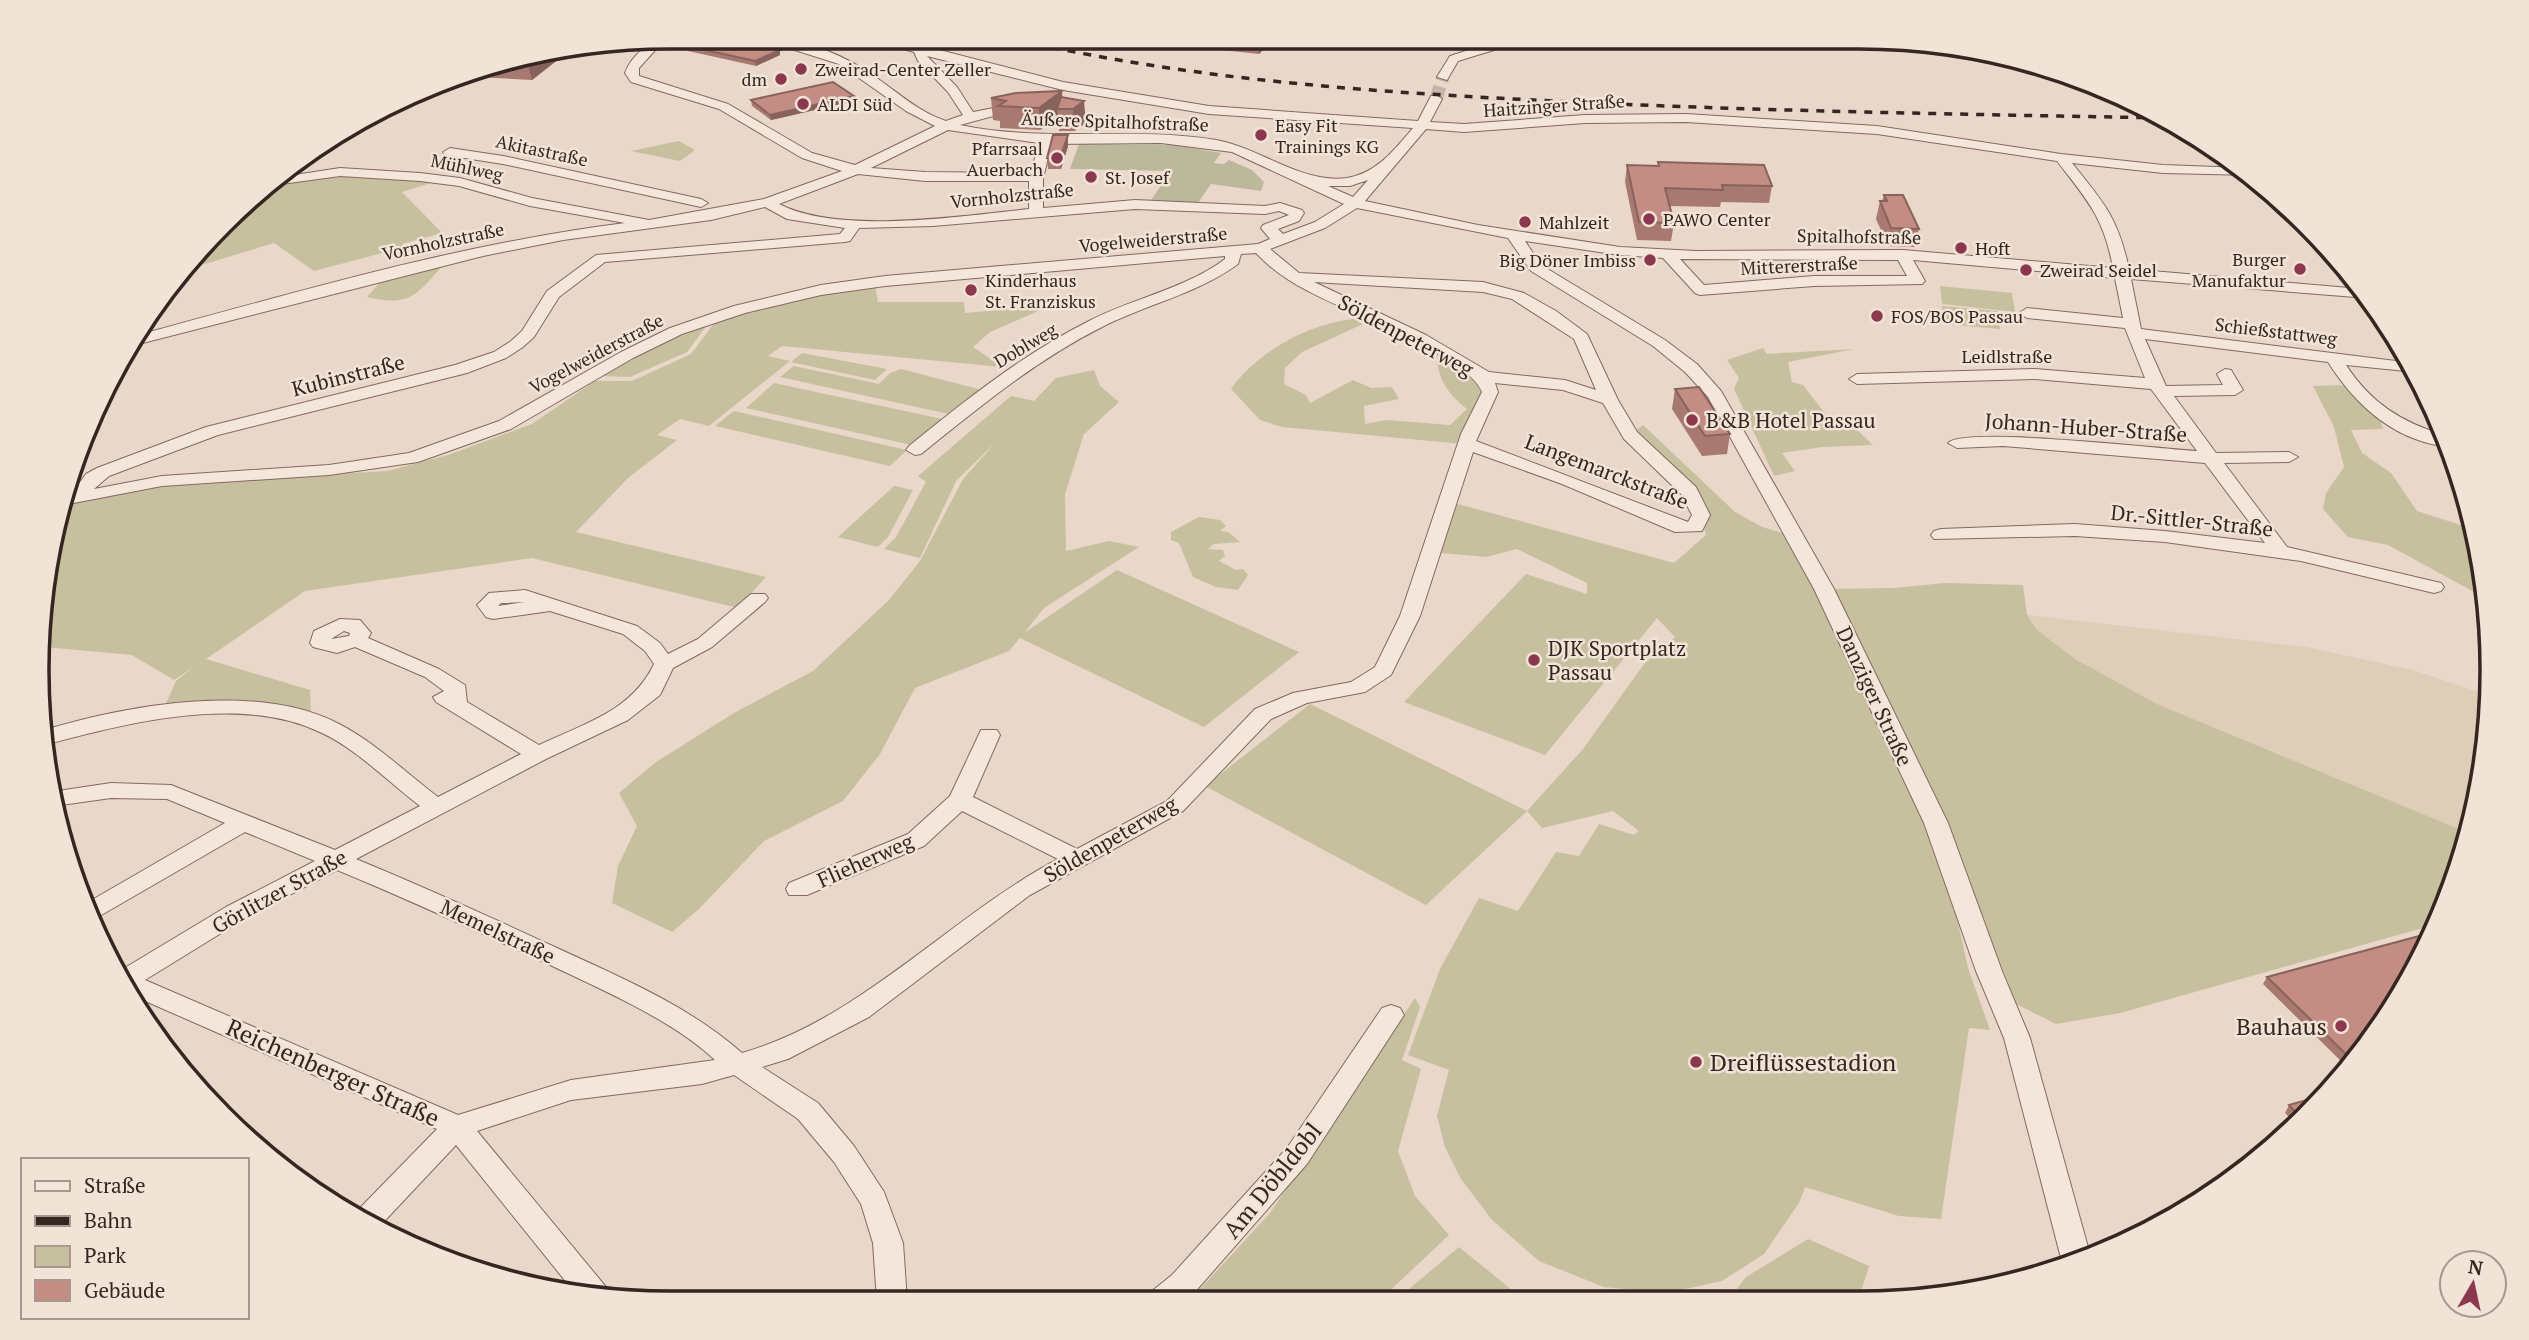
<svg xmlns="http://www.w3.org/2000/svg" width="2529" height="1340" font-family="'PT Serif',serif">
<rect width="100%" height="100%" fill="#e9d7c9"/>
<path fill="#decdb7" d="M2027 615 2306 647 2413 670 2490 696 2491 712 2471 834 2157 704 2075 659 2036 629Z"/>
<path fill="#c6c09e" d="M679 141 695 150 680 161 631 151Z
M331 173 444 179 402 192 442 233 402 244 405 247 314 271 274 243 205 264 197 261 270 183Z
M442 266C416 296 409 307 367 297L381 281Z
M875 285 878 302H964L965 313 1023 308 1077 294 990 332 973 347 1002 367 782 346 768 356 790 361 709 426 680 419 657 435 677 440 628 478 576 532 766 577 738 608 532 558 305 591 206 659 310 690 311 713 268 705 165 706 176 681 195 666 174 680 132 655 44 647 58 506 85 498 179 483 387 471 448 455 532 424 595 381H632L691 354 715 322 797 297Z
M1940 286 2012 293 2015 312 1942 304Z
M1942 306 1997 311 2000 329 1945 324Z
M1354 319 1363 324 1302 352 1285 368 1284 384 1306 395 1310 403 1353 380 1371 388 1392 387 1399 399 1364 406 1365 424 1386 420 1450 425 1467 409C1449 395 1437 379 1437 355L1480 380 1483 394 1463 444 1282 427 1260 420 1231 389C1256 353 1309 323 1354 319Z
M707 325 687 352 630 377 600 376 663 343Z
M1763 348 1767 354 1854 349 1788 362 1792 382 1803 385 1834 425 1858 431 1873 445 1822 447 1782 453 1795 471 1774 476 1734 389 1739 378 1727 360Z
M802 353 887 369 875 380 791 362Z
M794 366 879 384 890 373 901 369 982 390 953 415 780 377Z
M1094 370 1100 386 1119 402 1084 434 1065 494 1066 551 1109 541 1139 547 1044 608 1024 633 1117 570 1299 652 1204 727 1020 638 1009 651 915 688 880 754 843 801 764 841 699 909 672 932 612 903 618 866 637 826 619 793 656 762 734 713 813 671 889 600 920 561 963 479 996 442 956 481 920 558 884 549 896 537 926 482 918 476 1011 396 1034 401 1056 378Z
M774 383 947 420 916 446 746 408Z
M2347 385 2380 419 2383 429 2351 430 2362 453 2391 473 2417 511 2473 529 2487 599 2388 545 2348 537 2323 509 2326 493 2344 467 2334 427 2313 386Z
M734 411 907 450 890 466 715 426Z
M1643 425 1735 512 1762 527 1796 537 1824 589 1894 588 1945 583 2023 585 2027 615 2036 629 2075 659 2157 704 2471 834 2437 924 2120 1013 2056 1024 2016 1004 2005 974 1937 827 1968 968 1990 1030 1969 1028 1941 1219 1899 1216 1805 1187 1799 1203 1764 1254 1722 1281 1667 1293 1604 1287 1539 1261 1492 1220 1461 1179 1445 1147 1437 1116 1449 1070 1408 1055 1440 969 1479 898 1518 911 1556 852 1579 856 1599 824 1634 835 1639 831 1613 811 1542 828 1527 811 1426 905 1205 786 1310 704 1527 811 1583 749 1644 664 1675 637 1657 618 1545 755 1404 702 1526 574 1587 594V583L1517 549 1486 557 1430 552 1447 501 1674 563 1706 535 1701 515 1630 435Z
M894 486 913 490 888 537 878 547 838 537Z
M1199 517 1220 520 1226 526 1220 531 1228 532 1240 542 1214 544 1208 549 1223 550 1225 556 1219 561 1236 570 1243 569 1248 575 1238 590 1216 587 1193 577 1179 543 1171 540V532Z
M1415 998 1420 1007 1402 1060 1421 1069 1398 1151 1415 1196 1449 1235 1380 1300H1190L1270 1213Z
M1808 1239 1869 1266 1859 1298H1730L1746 1277Z
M1459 1247 1523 1299H1397Z"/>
<path fill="#bcb89c" d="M1079 144 1175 145 1221 153 1214 163 1224 164 1229 160 1252 170 1264 182 1261 191 1211 184 1198 203 1151 200 1171 171 1070 169Z"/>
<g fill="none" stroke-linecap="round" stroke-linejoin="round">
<path stroke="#c5b4a7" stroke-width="13" stroke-dasharray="13 6" stroke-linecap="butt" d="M1436 99 1443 77"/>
<g stroke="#836960" stroke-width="2">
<path id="minor" d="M667 37 639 68V76L728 104 812 153 855 165 935 126 906 111 839 64 753 37C800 37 844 53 881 81 902 96 921 113 946 121L963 115 948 92 918 61 914 52 861 37H881L924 46 1063 82 1209 106 1418 121 1431 96 1436 95 1442 99 1430 122 1464 124 1585 115 1686 114 1877 126 2061 154 2163 165 2245 168 2253 175 2163 173 2072 163C2105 204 2118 218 2129 269L2361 289 2368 298 2131 279 2141 329 2412 363 2416 372 2346 365C2371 403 2401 422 2444 435L2450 447C2396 442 2356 406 2328 362L2145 339 2166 386 2223 385 2217 374 2225 369 2231 370 2243 390 2235 395 2174 396 2216 453 2289 452 2298 457 2289 462 2224 463 2287 547 2441 583 2444 587 2441 591 2434 593 2301 561 2165 542 2075 536 1934 539 1931 535 1934 531 1941 529 2075 524 2165 531 2265 543 2205 463 2003 446 1957 448 1948 443C1963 426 2163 449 2197 451L2151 389 2035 379 1857 384 1849 379 1857 374 2035 369 2145 378 2125 328 2027 318 2019 313 2027 308 2123 318 2115 278 1913 260 1925 281 1922 284 1814 286 1700 295 1695 293 1663 258 1620 255 1525 241 1541 265 1665 340 1697 364 1721 391 1834 589 1948 823 2002 971 2030 1038 2091 1258 2064 1265 2062 1262 2004 1038 1976 971 1924 823 1814 589 1708 397 1685 372 1653 346 1531 271 1508 238 1357 208 1325 228 1270 249 1299 273 1483 282 1524 293 1556 311 1587 334 1618 400 1637 432 1696 487 1710 515 1702 531 1675 532 1562 484 1473 452 1420 616 1391 675 1365 692 1307 703 1271 719 1183 811 1030 895 869 1017 788 1059 762 1067 818 1103 854 1146 884 1192 903 1243 907 1301H877L873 1243 861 1204 834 1162 798 1119 734 1075 702 1084 571 1100 477 1131 606 1287 609 1299 575 1293 456 1145 377 1229 355 1213 437 1129 136 997 118 972 226 907 315 861 245 832 91 921 85 904 225 823 167 799 111 798 54 806 51 792 111 783 171 785 335 850 420 806C388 782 358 750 322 733 241 693 126 723 44 745L41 731C126 705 257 681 339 724 376 743 406 773 438 797L521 754 436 702 433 697 444 691 425 677 355 647 337 653 313 647 310 643 314 631 340 619 360 620 371 633 368 638 439 669 465 685 467 702 539 745C583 724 632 711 654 664L645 651 623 634 550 611 493 619 486 617 477 605 489 593 525 590 637 626 660 643 668 654 698 639 751 594H765L768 598 765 602 712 647 673 668 660 695 628 720 546 759 356 859C424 887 490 917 557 948 620 977 689 1006 742 1053 863 1018 949 917 1058 859L962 811 924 846 807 895H789L786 889 789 883 908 834 950 796 981 730H997L1000 735 973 797 1077 849 1167 801 1255 709 1293 693 1351 682 1375 667 1400 616 1461 434 1482 392C1470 357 1344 311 1308 291 1288 281 1271 269 1256 253L1241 254 1238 264C1197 294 1147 304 1102 327 1036 360 978 408 921 454L915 455 906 450 909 446C966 400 1023 354 1089 321 1133 298 1185 289 1225 259V256L885 286 821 295 745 313 682 334 633 358 511 429 418 462 329 475 162 486 58 506 63 495 72 493 86 474 97 468 206 427 455 365 494 352 511 341 522 331 547 291 596 255 840 234 845 228 787 219 765 207 711 220 563 240 483 256 131 346 135 336C297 292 458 244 625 223L530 206 459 186 420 181 340 176 267 186 275 178 340 168 420 173 460 178 532 198 649 220 764 199 842 171 802 158 719 109 631 82 625 73C631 56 650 40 667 37ZM927 56 1063 90 1209 114 1413 128C1394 150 1377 173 1347 178 1301 184 1261 148 1216 140 1131 126 1045 143 960 125L1026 107 1020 103 973 112 957 87ZM1686 122 1877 134 2057 161C2088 201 2104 218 2113 268L1903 250 1696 251 1620 247 1478 225 1365 201 1426 129 1464 132 1585 123ZM948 130 1039 143 1031 173 925 172 871 168ZM1161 143 1232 152 1344 204 1315 222 1283 234 1278 229 1299 221 1304 213 1302 210 1280 203 1265 206 1135 200 1043 208V179L1051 144ZM858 174 925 181H1029V209C962 216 839 235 779 204ZM1368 180 1353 197 1328 186H1350ZM1135 209 1265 214 1279 211 1289 215 1263 225 1261 228 1270 239 1258 244 885 276 821 285 734 306 670 328 621 352 499 421 409 453 329 465 162 476 94 489 109 476 218 435 467 373 506 358 523 347 534 337 559 297 605 262 845 242 850 241 859 228 933 226ZM1680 259 1898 260 1907 276H1814L1704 285ZM1314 282 1483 292 1512 299 1574 339 1596 390 1565 380 1489 372 1426 335ZM1495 383 1563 390 1603 403 1624 439 1681 494 1692 515 1688 522 1476 441 1498 392ZM525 602 498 606 501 603ZM344 631 350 633 349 636 331 639ZM337 870C408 899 478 932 548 964 602 990 671 1019 715 1060L571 1080 458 1115 145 980 244 919Z
M1506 38H1521L1510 45 1458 61 1447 80 1437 77 1450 56Z
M450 148 503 156 701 199 708 203 701 207 503 164 445 155 443 152Z
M1391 1005 1400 1008 1404 1015 1307 1164 1194 1293 1185 1300H1148L1152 1291 1172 1275 1287 1148 1382 1008Z"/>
</g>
<use href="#minor" fill="#f5e6db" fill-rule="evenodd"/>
<path stroke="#362621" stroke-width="3.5" stroke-dasharray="8 8" stroke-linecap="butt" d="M1005 37C1179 78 1355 91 1533 100 1744 111 1954 114 2165 118"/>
</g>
<path fill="#a87971" d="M1194 37H1275L1259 54 1194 47Z
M1572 38H1637L1636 42H1573Z
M1689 38H1727L1726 43H1691Z
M687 46 780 50V55L756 66 688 51Z
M565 54 532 80 457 76 466 70Z
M1062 97 1086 123 1074 131H1059L1058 117 1040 130 1000 128V121L993 120 991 98Z
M751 100 854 101 771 120 752 106Z
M1068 146 1061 169H1048L1047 158Z
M1658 162 1772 186 1769 203 1721 202 1720 207 1669 206 1674 223 1671 241 1637 240 1625 182 1627 165 1658 166Z
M1884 195 1919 229 1915 247 1888 246 1876 219 1880 201H1882Z
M1675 389 1730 434 1727 454 1702 456 1672 409Z
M2427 950 2348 1068 2263 984 2267 977Z
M2328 1094 2295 1123 2285 1113 2289 1105Z"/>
<path fill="#88635c" d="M1259 37H1275L1259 54Z
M780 50V55L756 66 755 61Z
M565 54 532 80 527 60Z
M1062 91 1063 109H1057L1058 117 1040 130 1039 108Z
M854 96V101L771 120 770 115Z
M1084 101 1086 123 1074 131 1073 109Z
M1068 135V146L1061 169 1060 158Z"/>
<path fill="#c38d83" stroke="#88635c" stroke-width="2" d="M709 37H719L780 50 755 61 687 46Z
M833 82 854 96 770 115 751 100Z
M1062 91 1039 108 998 106 1006 101 991 98 1016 93Z
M1061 97 1084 101 1073 109H1057Z
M1053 135H1068L1060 158H1047Z
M1658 162 1764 165 1772 186 1722 185 1723 190 1665 188 1674 223 1639 222 1627 165 1659 166Z
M1884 195H1903L1919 229 1891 228 1880 201H1887Z
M1699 387 1730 434 1705 436 1675 389Z
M2434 932 2427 950 2353 1061 2267 977Z
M2328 1094 2301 1118 2289 1105Z"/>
<g fill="#8b374e" stroke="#f2e3d7" stroke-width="2.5">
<circle cx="801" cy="69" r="7"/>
<circle cx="781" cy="79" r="7"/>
<circle cx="803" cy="104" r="7"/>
<circle cx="1261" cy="135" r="7"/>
<circle cx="1057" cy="158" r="7"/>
<circle cx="1091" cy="177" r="7"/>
<circle cx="1649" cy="219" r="7"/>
<circle cx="1525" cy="222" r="7"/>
<circle cx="1961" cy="248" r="7"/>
<circle cx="1650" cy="260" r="7"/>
<circle cx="2300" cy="269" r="7"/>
<circle cx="2026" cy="270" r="7"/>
<circle cx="971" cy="290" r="7"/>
<circle cx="1877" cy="316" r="7"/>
<circle cx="1692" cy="420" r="7"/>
<circle cx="1534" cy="660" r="7"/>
<circle cx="2341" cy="1026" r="7"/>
<circle cx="1696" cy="1062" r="7"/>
</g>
<g text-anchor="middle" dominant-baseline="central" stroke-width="5" stroke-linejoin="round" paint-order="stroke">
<g font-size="18" fill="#362621" stroke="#f2e3d7" text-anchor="start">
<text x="815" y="69">Zweirad-Center Zeller</text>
<text x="767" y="79" text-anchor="end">dm</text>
<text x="817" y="104">ALDI Süd</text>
<text x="1275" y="125">Easy Fit<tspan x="1275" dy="21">Trainings KG</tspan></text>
<text x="1043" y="148" text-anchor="end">Pfarrsaal<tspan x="1043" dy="21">Auerbach</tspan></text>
<text x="1105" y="177">St. Josef</text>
<text x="1663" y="219">PAWO Center</text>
<text x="1539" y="222">Mahlzeit</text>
<text x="1975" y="248">Hoft</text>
<text x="2286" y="259" text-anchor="end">Burger<tspan x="2286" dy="21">Manufaktur</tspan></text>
<text x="1636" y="260" text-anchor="end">Big Döner Imbiss</text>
<text x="2040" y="270">Zweirad Seidel</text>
<text x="985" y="280">Kinderhaus<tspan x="985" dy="21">St. Franziskus</tspan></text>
<text x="1891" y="316">FOS/BOS Passau</text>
</g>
<g font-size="18" fill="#362621" stroke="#f2e3d7">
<text transform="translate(1554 105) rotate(-4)">Haitzinger Straße</text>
<text transform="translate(1115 121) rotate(2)">Äußere Spitalhofstraße</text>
<text transform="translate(542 150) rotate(12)">Akitastraße</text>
<text transform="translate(467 167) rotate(12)">Mühlweg</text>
<text transform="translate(1012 195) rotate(-6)">Vornholzstraße</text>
<text transform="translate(1859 236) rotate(1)">Spitalhofstraße</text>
<text transform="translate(1153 239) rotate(-5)">Vogelweiderstraße</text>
<text transform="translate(443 241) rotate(-12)">Vornholzstraße</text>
<text transform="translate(1799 265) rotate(-3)">Mittererstraße</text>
<text transform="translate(2276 331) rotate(7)">Schießstattweg</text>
<text transform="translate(1025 345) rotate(-31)">Doblweg</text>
<text transform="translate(596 353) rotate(-28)">Vogelweiderstraße</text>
<text x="2007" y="356">Leidlstraße</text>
</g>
<g font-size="21" fill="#362621" stroke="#f2e3d7">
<text transform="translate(1406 335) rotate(28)">Söldenpeterweg</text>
<text transform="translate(348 375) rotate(-14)">Kubinstraße</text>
<text transform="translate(2086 427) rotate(4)">Johann-Huber-Straße</text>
<text transform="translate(1607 471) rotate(21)">Langemarckstraße</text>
<text transform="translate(2192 520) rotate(6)">Dr.-Sittler-Straße</text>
<text transform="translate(1875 696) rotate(65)">Danziger Straße</text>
<text transform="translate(1110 839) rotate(-30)">Söldenpeterweg</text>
<text transform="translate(865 860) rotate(-24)">Flieherweg</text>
<text transform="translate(279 891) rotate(-29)">Görlitzer Straße</text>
<text transform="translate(498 931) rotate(25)">Memelstraße</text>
</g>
<g font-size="21" fill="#362621" stroke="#f2e3d7" text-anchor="start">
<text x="1706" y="420">B&amp;B Hotel Passau</text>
<text x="1548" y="648">DJK Sportplatz<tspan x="1548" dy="24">Passau</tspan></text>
</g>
<g font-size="24" fill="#362621" stroke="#f2e3d7" text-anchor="end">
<text x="2327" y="1026">Bauhaus</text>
<text x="1710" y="1062" text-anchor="start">Dreiflüssestadion</text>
</g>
<g font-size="24" fill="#362621" stroke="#f2e3d7">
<text transform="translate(333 1072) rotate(24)">Reichenberger Straße</text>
<text transform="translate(1272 1180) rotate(-51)">Am Döbldobl</text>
</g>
</g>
<path d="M0 0H2529V1340H0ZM670 49H1859A621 621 0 0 1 2480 670V670A621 621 0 0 1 1859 1291H670A621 621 0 0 1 49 670V670A621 621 0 0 1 670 49Z" fill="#f2e3d7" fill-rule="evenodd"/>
<path fill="none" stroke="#362621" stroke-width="3.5" d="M670 49H1859A621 621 0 0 1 2480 670V670A621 621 0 0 1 1859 1291H670A621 621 0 0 1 49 670V670A621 621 0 0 1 670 49Z"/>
<rect x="21" y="1158" width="228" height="161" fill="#f2e3d7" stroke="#a7978e" stroke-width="2"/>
<rect x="35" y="1181" width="35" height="10" fill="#f5e6db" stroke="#a7978e" stroke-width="2"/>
<text x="84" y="1193" font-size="21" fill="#362621">Straße</text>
<rect x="35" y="1216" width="35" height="10" fill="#362621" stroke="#a7978e" stroke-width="2"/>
<text x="84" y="1228" font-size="21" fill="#362621">Bahn</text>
<rect x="35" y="1246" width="35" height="21" fill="#c6c09e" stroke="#a7978e" stroke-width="2"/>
<text x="84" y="1263" font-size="21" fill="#362621">Park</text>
<rect x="35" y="1280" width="35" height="21" fill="#c38d83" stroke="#a7978e" stroke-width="2"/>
<text x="84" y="1298" font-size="21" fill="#362621">Gebäude</text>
<g transform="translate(2473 1284) rotate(9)"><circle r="33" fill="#f2e3d7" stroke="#a7978e" stroke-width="2"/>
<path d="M0-5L12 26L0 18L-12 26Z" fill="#8b374e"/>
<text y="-10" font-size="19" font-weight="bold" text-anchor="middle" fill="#362621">N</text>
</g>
</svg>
